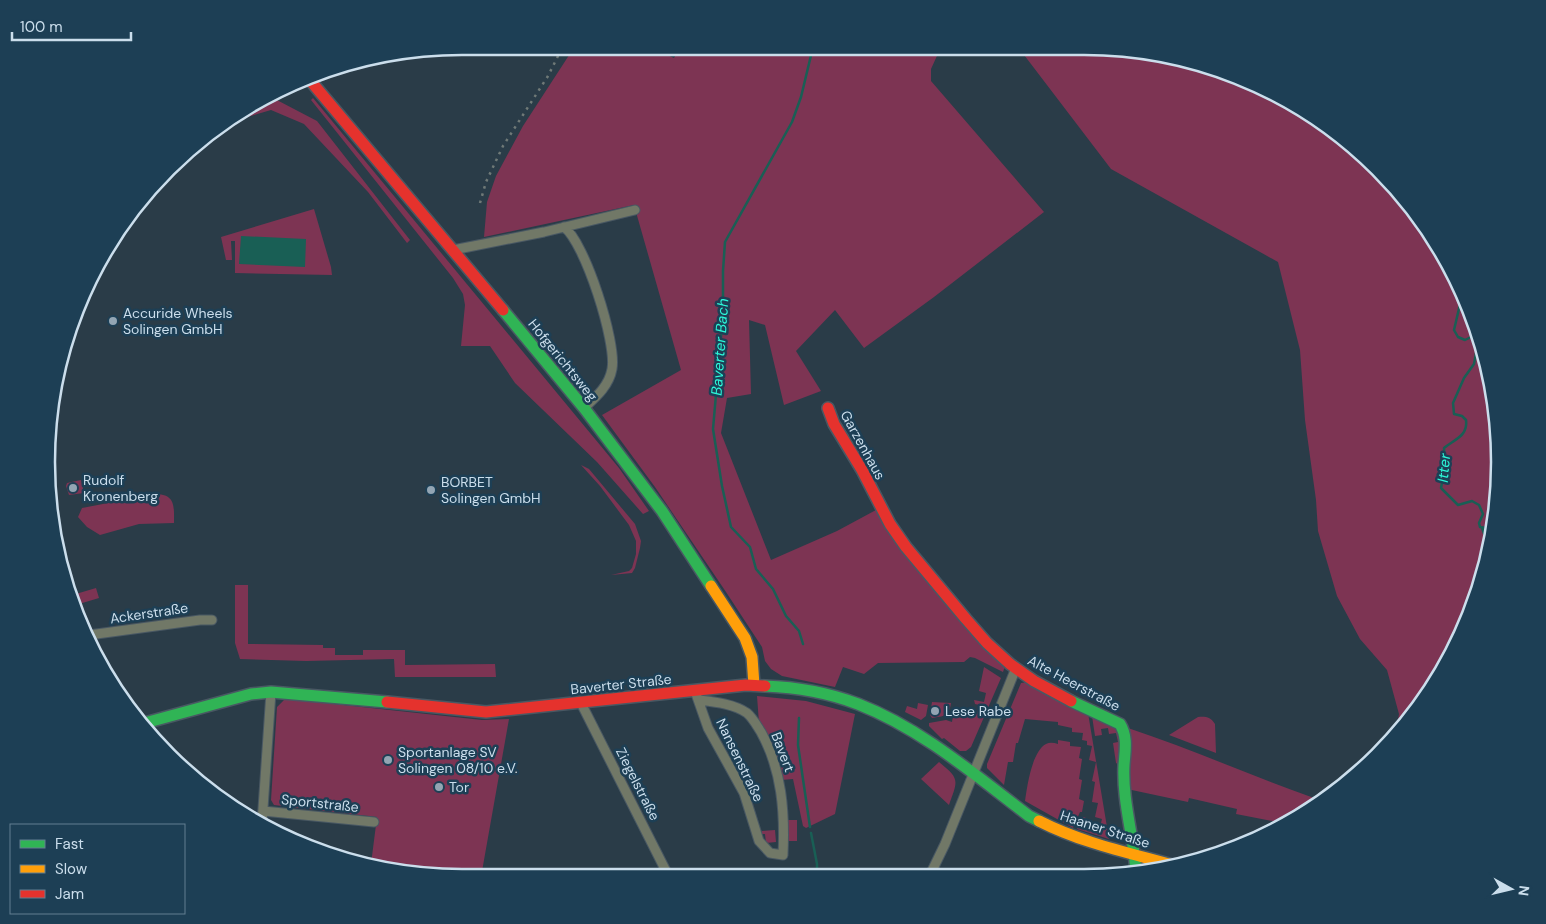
<svg xmlns="http://www.w3.org/2000/svg" width="1546" height="924" font-family="'DM Sans',sans-serif">
<rect width="100%" height="100%" fill="#2a3c48"/>
<path fill="#7d3453" d="M575 46 650 47 674 58 680 47H941L931 69V81L1044 212 934 297 864 348 835 310 796 351 821 391 784 405 765 325 749 320 751 394 727 398 721 433 771 560 837 531 876 510 1005 666 1003 672 975 658 970 657 964 662 878 663 864 674 843 667 835 687 782 676 771 669 765 661 762 647 726 592 655 487 602 415 681 370 634 205 484 237 487 202 496 176 523 126Z
M1018 47H1111L1218 68 1315 116 1378 168 1430 231 1468 303 1492 381 1500 462 1492 543 1468 621 1430 693 1396 731 1399 714 1387 670 1360 639 1337 596 1318 531 1316 500 1305 420 1300 350 1278 262 1111 169Z
M273 98 317 121 410 240 407 243 368 192 304 124 271 110 223 124Z
M313 98 619 468 649 511 643 514 597 462 515 383 490 346H461L465 305 463 294 453 278 311 100Z
M314 209 331 267 332 275 235 273V241H231L232 260H226L221 237Z
M581 465 589 469 635 524 641 541 640 548 635 568 632 573 611 575 629 571 632 568 636 554V541L629 525 600 486Z
M81 480 84 493 69 495 66 486 67 483Z
M155 494C176 494 174 507 174 523L139 524 100 535 87 527 78 517 82 508Z
M235 585H248V644L323 645V648H335V655H363V650H405V665L495 664 496 677H395L394 659 306 661 240 659 235 643Z
M96 588 99 598 79 604 81 619 69 596Z
M984 667 1001 678 971 747 966 751H960L944 738 942 739 929 726V723L946 720 952 722 954 708 977 714 979 705 975 704 974 700 984 702 986 693 979 691Z
M1028 682 1088 713 1109 839 1077 829 1083 817 1086 818V825L1100 827 1102 819 1095 817 1098 803 1092 802 1095 782 1092 781 1096 762 1089 760 1092 746 1087 745V741L1082 740 1083 733 1072 732V728L1058 725V722L1025 719 1018 743H1016L1013 762H1008L1004 785 987 768V764L1021 683Z
M757 696 806 701 855 714 835 814 806 828 803 826 793 779 782 780 759 723Z
M288 699 482 720 509 719 481 877H435L371 864 377 817 274 805 271 800 277 707 284 700Z
M932 702 951 703C949 717 944 716 932 718L930 715Z
M918 703 928 705 926 716 921 720 905 712 907 706 917 709Z
M1092 716 1121 731V766L1116 763 1113 743 1118 742 1116 733 1109 734 1108 728 1101 729 1102 735 1095 736Z
M1198 717C1205 716 1211 717 1215 724L1216 753 1169 735Z
M1128 728C1191 749 1252 776 1314 798L1312 807 1288 824 1236 814 1237 809 1189 798 1188 802 1127 789Z
M1058 740 1070 742V746L1081 747 1079 758 1082 759 1079 779 1082 780 1079 799 1084 801 1082 812H1080L1073 828 1025 801C1027 787 1032 751 1046 744 1050 742 1054 743 1058 744Z
M939 762C960 779 958 780 949 805L921 779Z
M788 820H797V841H788Z
M775 830 776 842 766 843 765 834H762V831Z"/>
<path fill="#195f55" d="M241 236 306 239 305 267 239 264Z"/>
<g fill="none" stroke-linecap="round" stroke-linejoin="round">
<path stroke="#195f55" stroke-width="2.5" d="M1459 286 1461 300 1454 330 1458 337 1465 340 1471 337 1478 342 1474 364 1464 378 1453 403 1454 414 1462 416 1466 420C1468 436 1455 439 1444 448L1445 467 1441 488 1458 505 1472 501 1479 505 1483 514 1479 523 1480 527 1493 529
M1482 528 1485 536 1489 538 1491 544
M1480 581 1482 576
M803 644 799 631 786 616 773 589 756 569 750 547 731 527 722 486 713 429 723 314V271L725 242 792 122 801 97 813 47
M799 718 798 745 810 827
M811 833 817 864V877"/>
<g stroke="#495863" stroke-width="11">
<path id="street" d="M564 227C585 242 617 343 612 369 609 386 596 397 584 408
M453 250 544 232 635 210
M89 635 200 620H212
M695 691 708 728 744 793 759 841 770 853 783 855C785 812 782 770 761 732 757 726 753 718 747 713 734 704 715 702 699 700
M581 703 669 877
M263 811 374 822
M262 823 271 692
M1145 871 1151 859
M929 877 945 844 1016 668"/>
</g>
<g stroke="#495863" stroke-width="14">
<path id="fast" d="M503 310 584 408 662 511 711 586
M765 686C795 687 829 693 858 704 922 729 975 775 1029 816L1039 821
M1071 701 1120 724C1128 737 1125 751 1124 765 1122 801 1134 837 1136 873
M141 724 251 694 271 692 387 702"/>
</g>
<g stroke="#495863" stroke-width="14">
<path id="slow" d="M711 586 745 638 752 657 754 685
M1039 821C1082 843 1130 853 1176 866"/>
</g>
<g stroke="#495863" stroke-width="14">
<path id="jam" d="M309 79 503 310
M828 408 834 424 862 470 890 524 906 547 966 619 987 643 1010 664 1034 681 1071 701
M387 702 486 712 746 685 765 686"/>
</g>
<use href="#street" stroke="#717867" stroke-width="9"/>
<use href="#fast" stroke="#30b455" stroke-width="11"/>
<use href="#slow" stroke="#ff9f0a" stroke-width="11"/>
<use href="#jam" stroke="#e5322d" stroke-width="11"/>
<path stroke="#6f7977" stroke-width="2.5" stroke-dasharray="2.5 5" stroke-linecap="butt" d="M480 203 486 182 503 146 548 76 563 46"/>
</g>
<g fill="#93a5b3" stroke="#1d3f55" stroke-width="2">
<circle cx="113" cy="321" r="5"/>
<circle cx="73" cy="488" r="5"/>
<circle cx="431" cy="490" r="5"/>
<circle cx="935" cy="711" r="5"/>
<circle cx="388" cy="760" r="5"/>
<circle cx="439" cy="787" r="5"/>
</g>
<g text-anchor="middle" dominant-baseline="central" stroke-width="5" stroke-linejoin="round" paint-order="stroke">
<g font-size="14" fill="#cbdeec" stroke="#1d3f55" text-anchor="start">
<text x="123" y="313">Accuride Wheels<tspan x="123" dy="16">Solingen GmbH</tspan></text>
<text x="83" y="480">Rudolf<tspan x="83" dy="16">Kronenberg</tspan></text>
<text x="441" y="482">BORBET<tspan x="441" dy="16">Solingen GmbH</tspan></text>
<text x="945" y="711">Lese Rabe</text>
<text x="398" y="752">Sportanlage SV<tspan x="398" dy="16">Solingen 08/10 e.V.</tspan></text>
<text x="449" y="787">Tor</text>
</g>
<g font-size="14" fill="#cbdeec" stroke="#1d3f55">
<text transform="translate(563 360) rotate(51)">Hofgerichtsweg</text>
<text transform="translate(863 445) rotate(61)">Garzenhaus</text>
<text transform="translate(149 613) rotate(-8)">Ackerstraße</text>
<text transform="translate(1074 683) rotate(28)">Alte Heerstraße</text>
<text transform="translate(621 684) rotate(-6)">Baverter Straße</text>
<text transform="translate(783 752) rotate(69)">Bavert</text>
<text transform="translate(740 760) rotate(64)">Nansenstraße</text>
<text transform="translate(638 784) rotate(63)">Ziegelstraße</text>
<text transform="translate(320 803) rotate(6)">Sportstraße</text>
<text transform="translate(1105 829) rotate(18)">Haaner Straße</text>
</g>
<g font-size="15" font-style="italic" fill="#2cf7d9" stroke="#1d3f55">
<text transform="translate(720 347) rotate(-86)">Baverter Bach</text>
<text transform="translate(1444 468) rotate(-85)">Itter</text>
</g>
</g>
<path d="M0 0H1546V924H0ZM462 55H1084A407 407 0 0 1 1491 462V462A407 407 0 0 1 1084 869H462A407 407 0 0 1 55 462V462A407 407 0 0 1 462 55Z" fill="#1d3f55" fill-rule="evenodd"/>
<path fill="none" stroke="#cbdeec" stroke-width="2.5" d="M462 55H1084A407 407 0 0 1 1491 462V462A407 407 0 0 1 1084 869H462A407 407 0 0 1 55 462V462A407 407 0 0 1 462 55Z"/>
<rect x="10" y="824" width="175" height="90" fill="#1d3f55" stroke="#637f91"/>
<rect x="20" y="840" width="25" height="8" fill="#30b455" stroke="#637f91"/>
<text x="55" y="849" font-size="15" fill="#cbdeec">Fast</text>
<rect x="20" y="865" width="25" height="8" fill="#ff9f0a" stroke="#637f91"/>
<text x="55" y="874" font-size="15" fill="#cbdeec">Slow</text>
<rect x="20" y="890" width="25" height="8" fill="#e5322d" stroke="#637f91"/>
<text x="55" y="899" font-size="15" fill="#cbdeec">Jam</text>
<g transform="translate(1511 889) rotate(98)" stroke="#1d3f55" stroke-width="4" paint-order="stroke">
<path d="M0-4L9 19L0 12L-9 19Z" fill="#cbdeec"/>
<text y="-8" font-size="14" font-weight="bold" text-anchor="middle" fill="#cbdeec">N</text>
</g>
<path d="M12 32v8h119v-8" fill="none" stroke="#cbdeec" stroke-width="2.5"/>
<text x="20" y="32" font-size="15" fill="#cbdeec" stroke="#1d3f55" stroke-width="4" paint-order="stroke">100 m</text>
</svg>
